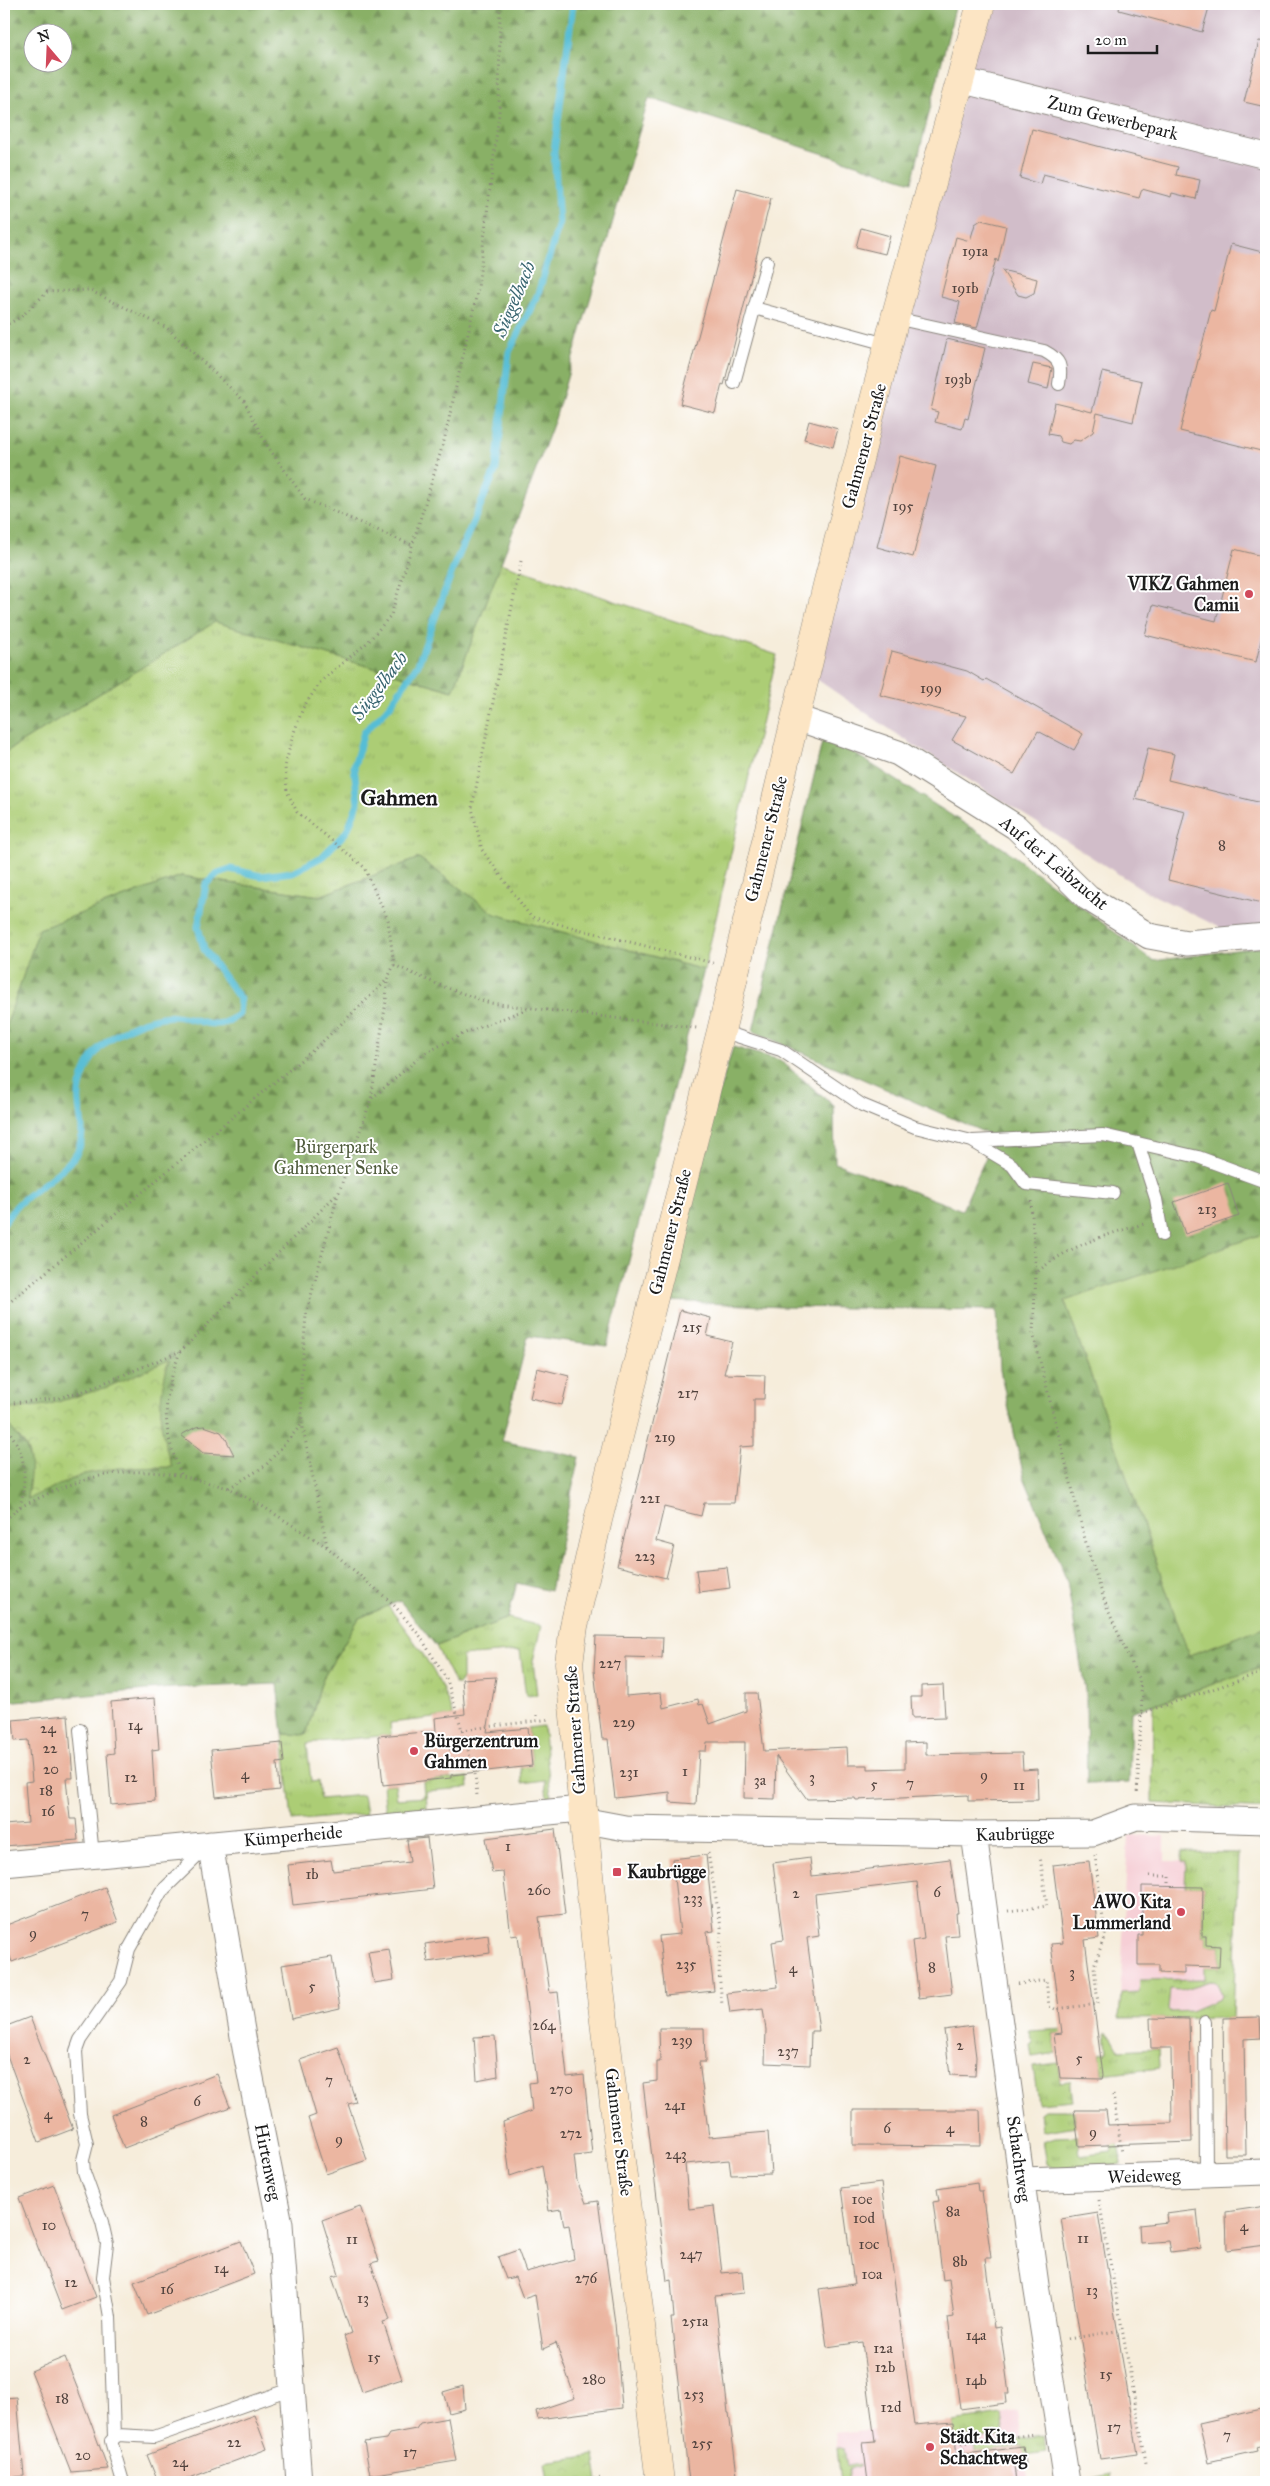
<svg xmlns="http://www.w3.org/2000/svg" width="1270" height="2486" font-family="'IM FELL Great Primer',serif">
<defs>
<pattern id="grass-tufts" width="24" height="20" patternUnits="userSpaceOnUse" patternTransform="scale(1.25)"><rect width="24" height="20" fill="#accd75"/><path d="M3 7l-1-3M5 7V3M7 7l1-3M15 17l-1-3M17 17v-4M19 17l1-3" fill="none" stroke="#93af65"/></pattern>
<pattern id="forest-firs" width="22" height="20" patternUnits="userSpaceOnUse" patternTransform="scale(1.25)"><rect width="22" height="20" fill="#89b066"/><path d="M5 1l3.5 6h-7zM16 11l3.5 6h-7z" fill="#6f8e53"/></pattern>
<pattern id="park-crowns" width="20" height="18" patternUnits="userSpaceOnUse" patternTransform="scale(1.25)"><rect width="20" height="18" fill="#accd75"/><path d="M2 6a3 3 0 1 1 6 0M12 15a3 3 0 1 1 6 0" fill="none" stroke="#93af65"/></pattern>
</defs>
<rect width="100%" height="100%" fill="#fff"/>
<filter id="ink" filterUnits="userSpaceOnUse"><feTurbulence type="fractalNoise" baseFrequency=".02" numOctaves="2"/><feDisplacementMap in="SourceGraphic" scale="10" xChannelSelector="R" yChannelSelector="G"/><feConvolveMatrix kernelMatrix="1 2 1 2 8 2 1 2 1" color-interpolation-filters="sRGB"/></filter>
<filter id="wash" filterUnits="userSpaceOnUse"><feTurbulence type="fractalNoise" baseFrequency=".0096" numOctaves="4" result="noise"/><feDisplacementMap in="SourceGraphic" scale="20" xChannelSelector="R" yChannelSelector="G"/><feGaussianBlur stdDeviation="1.12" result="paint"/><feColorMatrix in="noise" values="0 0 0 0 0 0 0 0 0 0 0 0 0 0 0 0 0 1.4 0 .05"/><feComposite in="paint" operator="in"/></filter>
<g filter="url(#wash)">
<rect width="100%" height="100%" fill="#f6eddb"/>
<path fill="#f6cfd6" d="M1128 1835 1165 1836V1861H1182V1852L1239 1853 1233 2018 1119 2019Z
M1018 2412 1028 2482H841L835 2433 953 2422Z"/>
<path fill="#d1bdc9" d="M987 4H1266V927L1227 931 1147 892 904 739 812 676Z"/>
<path fill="url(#grass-tufts)" stroke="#647448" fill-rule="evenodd" d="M500 563 777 655 704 970 494 914 419 858 320 896 181 876 40 929 4 1032V753L215 621 453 691Z
M388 1606C416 1643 439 1672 453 1716L390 1723 391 1735 307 1743 311 1782 318 1781 320 1799 363 1795 366 1814 292 1821 283 1734 306 1735 322 1680 359 1618Z
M508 1618 541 1626 533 1661 537 1695 526 1696 520 1651 462 1656V1679L459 1684H455L436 1646Z
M543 1726 551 1796 547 1797 545 1780 522 1783 521 1767 532 1765 528 1728Z
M468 1777 469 1788 426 1791 427 1808 386 1813 383 1785 395 1784 397 1799 424 1797 423 1781Z
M1182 1852 1239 1853 1233 2018 1119 2019 1121 1993 1139 1992 1140 1980 1205 1979V1967H1219L1220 1946 1206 1945V1936H1202L1203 1887H1185L1186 1862H1182ZM1214 1980 1218 1983 1221 1996 1219 1999 1191 2011 1170 2012 1168 2009 1170 1989 1180 1990Z
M1085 2028 1087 2030 1053 2034 1057 2053 1032 2057 1030 2045 1033 2043 1028 2031Z
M1106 2032 1112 2037 1119 2050 1158 2048 1159 2068 1103 2075 1100 2053 1108 2051Z
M1058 2063 1060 2082 1070 2081 1073 2100 1038 2103 1033 2066Z
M1044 2110H1065L1074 2112 1076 2126 1046 2131 1042 2130 1040 2113Z
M1109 2128H1116L1121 2164 1056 2169 1047 2164 1043 2141 1055 2137 1077 2136 1079 2155 1112 2151Z
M1002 2415 1005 2435 974 2439 972 2435 954 2436 953 2422Z
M1044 2435 1046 2452 1024 2455 1023 2446 975 2453 974 2445Z
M837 2447 844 2449 847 2467 859 2465V2467L848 2470V2479H854L853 2482H841Z
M1110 2474 1111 2482H1081V2481Z"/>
<path fill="url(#forest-firs)" stroke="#526641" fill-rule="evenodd" d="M4 4H956L912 182 649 98 555 419 453 691 215 622 4 753ZM32 32H62V62H32Z
M824 734 1006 850 1153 961 1266 946V1233L1065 1301 1189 1655 1266 1626V1666L1131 1712 1129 1783 1087 1784 1086 1696 1067 1581 1024 1477 1000 1370 997 1310 781 1307 670 1301 709 1126 733 1047 780 1060 834 1106 835 1163 962 1210 995 1137 753 1031Z
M419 858 495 914 704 970 607 1346 528 1336 502 1441 579 1457 550 1591 517 1583 508 1618 436 1646 400 1601 359 1618 322 1680 306 1735 283 1734 277 1684 172 1688 4 1702V1419L26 1447 32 1467 27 1498 84 1474 118 1468 172 1467C162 1440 157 1416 161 1387 163 1378 167 1369 169 1361L108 1387 47 1405 4 1410V1032L39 929 181 876 320 896Z"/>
<path fill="url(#park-crowns)" stroke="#647448" d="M169 1360C157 1401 158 1427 172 1467L118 1468 84 1474 27 1499C29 1481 34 1464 26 1447 19 1434 4 1426 4 1410L47 1405 108 1387Z
M1266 1666V1809L1152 1803 1153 1705Z
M594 2455 598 2482H548L545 2462Z"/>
<path fill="#accd75" stroke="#647448" d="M1266 1233V1626L1189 1655 1065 1301Z"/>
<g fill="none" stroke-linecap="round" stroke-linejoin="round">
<path stroke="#57bdd5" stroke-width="7" d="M4 1222C10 1214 16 1205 24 1199 38 1187 73 1165 79 1148 85 1132 80 1119 79 1103 77 1083 90 1055 105 1043 124 1028 147 1018 171 1016 198 1015 213 1036 239 1014L240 999 204 949 198 927 206 884 218 873 230 869 261 876 293 872 322 857 347 831 358 803 354 766 364 732 389 707 418 664 454 566 496 469 509 352 538 294 559 223 554 152 573 4"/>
</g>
<g id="blocks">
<path fill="#ebb6a1" d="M1120 4H1210L1202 32 1119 10Z
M1259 41 1266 42V107L1244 102Z
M1032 129 1178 167 1176 175 1200 180 1196 199 1172 193 1171 197 1142 189 1139 198 1043 174 1040 184 1020 178Z
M737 189 771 198 724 385 722 384 715 413 680 404Z
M981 220 1006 226 998 262 996 259 977 328 955 323 960 302 941 297 956 237 970 241 975 224Z
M861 228 890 236 885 254 856 247Z
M1231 244 1266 253V430L1261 451 1180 431 1211 310 1214 311Z
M1002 270 1037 279 1034 293 1026 297 1018 295Z
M947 339 985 348 968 419 965 418 962 429 935 422 938 412 931 410Z
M1033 364 1052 368 1048 389 1028 384Z
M1102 372 1142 381 1133 422 1097 413 1093 432 1080 441 1074 440 1069 444 1061 442 1058 436 1048 434 1055 403 1092 412Z
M809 421 838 429 833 447 804 439Z
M900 456 936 466 913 557 877 547Z
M1234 549 1266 557V620L1256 662 1145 635 1153 605 1216 621Z
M892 651 967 671 984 681 986 679 1083 734 1074 750 1038 731 1014 774 952 740 966 716 880 695Z
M1148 748 1174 754 1168 780 1266 804V904L1168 880 1185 811 1135 799Z
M1228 1183 1239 1216 1185 1234 1174 1202Z
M680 1310 711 1318 707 1336 732 1342 724 1374 765 1375 764 1399H754V1446L740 1447 734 1503H704L701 1516 664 1507 656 1541 674 1546 666 1578 617 1566Z
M537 1368 569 1376 562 1405 530 1398Z
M204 1426 221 1432 226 1439 234 1455 203 1453 181 1435 196 1427Z
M727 1567 730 1588 699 1592 696 1570Z
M596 1636 663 1637 662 1658 626 1657V1696L661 1693 663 1708 698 1699 699 1705 703 1704 710 1724 746 1711V1693H757L764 1751 847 1747 848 1765H868V1769L905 1768V1743L926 1742V1755L1022 1753 1023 1770 1037 1769 1038 1800 968 1801V1795L856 1800 855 1798 807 1799 776 1756 775 1799 744 1798 745 1742H707L706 1751H699L696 1804 670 1802V1792L615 1798 608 1739H602L594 1670Z
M496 1677 487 1732 528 1728 532 1766 451 1775V1778L383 1785 378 1736 436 1731 435 1718 465 1714 462 1679Z
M943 1685 945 1717 912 1718 911 1697H921V1686Z
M155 1698 159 1749 152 1750 155 1801 111 1805 107 1754 114 1753 111 1702Z
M68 1715 73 1778H66L70 1819H76L78 1840 4 1846V1825L28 1823 25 1782 32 1781 28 1740 15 1741 13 1720Z
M282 1743 284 1762 277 1763 279 1790 216 1797 211 1750Z
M555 1829 565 1914 539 1917 550 1993 558 1992 567 2077 584 2075 592 2154 574 2156 577 2181 586 2203 598 2201 615 2323 622 2408 538 2419 536 2411 575 2398 556 2343 543 2349 535 2294 523 2298 515 2277 506 2279 498 2257 518 2250 526 2272 574 2259 569 2225 564 2226 561 2209 549 2211 542 2165 510 2176 503 2122 532 2111 529 2083 536 2082 518 1935 511 1936 503 1872 492 1873 486 1838Z
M427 1838 433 1889 293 1905 288 1865 331 1860 333 1871 410 1862 407 1840Z
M706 1855 714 1931 707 1932 714 1991 665 1996 659 1936 680 1934 672 1859Z
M810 1858 812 1876 950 1859 958 1913H956L958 1935 945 1936 952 1994 919 1998 912 1941 924 1939 917 1882 815 1894 819 1936 807 1938 819 2031H811L810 2065 765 2063 766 2030 763 2009 730 2013 727 1993 778 1987 772 1942 783 1940 773 1863Z
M1089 1861 1099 1938 1085 1940 1103 2075 1102 2079 1060 2078 1054 2034 1062 2033 1051 1944 1063 1943 1053 1865Z
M1142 1886 1203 1887 1202 1936H1206V1945L1220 1946 1219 1967 1184 1966V1974L1159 1973V1965H1138V1935H1142Z
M105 1887 118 1922 12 1962 4 1941V1926Z
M488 1935 490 1953 428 1962 425 1944Z
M389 1949 394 1980 374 1983 368 1952Z
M332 1957 340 2008 291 2019 282 1965Z
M30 2017 73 2129 39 2142 4 2047V2027Z
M1260 2017 1261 2038 1244 2039 1246 2155H1225L1223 2018Z
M1150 2018 1189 2019 1192 2142 1079 2146 1074 2110H1106L1108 2125 1172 2123 1171 2048H1151Z
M972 2026 976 2057 975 2076 950 2075 944 2030Z
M659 2028H704L705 2062H699L709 2137 768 2132 771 2174 731 2175 729 2160 685 2164 689 2209 714 2206 722 2273 742 2271 744 2293 715 2296 728 2413H729L738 2482H689L671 2318H674L671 2280 667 2281 643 2083 657 2081V2062H660Z
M495 2036 498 2076 477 2080 474 2037Z
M338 2047 356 2102 348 2104 367 2160 326 2174 308 2118 316 2115 300 2060Z
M217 2074 230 2107 124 2148 111 2115Z
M853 2110H980L981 2146 853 2145Z
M881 2183 914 2425 953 2422 957 2455 1023 2447 1026 2464 1014 2466 1016 2482H868L863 2442 875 2441 862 2342 827 2347 819 2289 854 2284 841 2188Z
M977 2183 978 2191H982L991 2258H985L994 2328 1000 2327 1009 2394H1005L1006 2403 960 2409 948 2318 954 2317 949 2279 943 2280 933 2202 939 2201 937 2189Z
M54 2185 96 2297 62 2310 19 2198Z
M360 2206 379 2261 371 2263 390 2320 383 2322 402 2379 362 2392 344 2336 351 2333 332 2277 339 2275 322 2220Z
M1266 2206V2245L1227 2250 1226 2212Z
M1197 2210 1201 2248 1171 2252 1169 2241 1140 2243 1139 2225 1167 2222 1166 2214Z
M1098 2213 1138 2454 1100 2459 1061 2219Z
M241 2241 254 2274 147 2315 134 2282Z
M65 2357 88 2415 108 2469 71 2472 48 2413 31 2371Z
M463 2386 465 2409 449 2413 443 2392Z
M17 2397 24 2476 5 2478 4 2398Z
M1266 2408V2444L1256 2447 1257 2451 1208 2462 1199 2423Z
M254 2415 267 2449 179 2482H158L147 2455Z
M448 2418 456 2461 370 2475 364 2442 386 2439 389 2434 416 2429 420 2423Z"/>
</g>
</g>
<g filter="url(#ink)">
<use href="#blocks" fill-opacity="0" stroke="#89847c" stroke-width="1"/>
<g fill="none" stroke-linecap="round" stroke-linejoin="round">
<g stroke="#89847c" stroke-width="14">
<path id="service" d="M754 308 890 345
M895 318 1044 351C1061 360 1062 366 1059 384
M734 383 767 262
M721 1031 781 1050 862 1105 915 1127 972 1141 1103 1135 1198 1157 1266 1182
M972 1141 1012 1165 1026 1184 1113 1193
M1138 1143 1156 1199 1162 1235
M80 1730 93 1855
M1205 2022 1206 2174
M114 2437 110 2317 103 2277 107 2244 102 2222 84 2172 83 2160 87 2144 80 2114 76 2051 80 2040 121 1981 129 1949 161 1892 206 1848
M123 2482 111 2441 118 2435 154 2437 293 2388"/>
</g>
<g stroke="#89847c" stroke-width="27">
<path id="minor" d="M960 80 1266 156
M797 718 898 753 1016 827 1088 898 1149 936 1187 943 1266 936
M582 1820 625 1828 974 1834 1093 1833 1136 1817 1266 1821
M974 1834 1036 2285 1067 2482
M210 1844 245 2048 280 2224 299 2482
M4 1864 581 1809
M1022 2180 1266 2172"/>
</g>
<g stroke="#89847c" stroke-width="29">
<path id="secondary" d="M660 2482 599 1980 569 1663 574 1626 598 1520 721 1031 827 585 895 318 981 4"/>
</g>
<path stroke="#89847c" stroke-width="3" stroke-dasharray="1 4" stroke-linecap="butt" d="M4 326 21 317 47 292 89 290 167 328 244 401 266 444 305 499 412 545
M521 561 472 808 482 850 531 917 713 963
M394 965 439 985 490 1003 697 1028
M372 1098 425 1053 465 1033 527 1009
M1031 1201 1036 1273C1068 1246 1104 1235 1144 1224
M1036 1273 1033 1333 1088 1551 1107 1608 1139 1680 1142 1696 1137 1795
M4 1307 318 1046 387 980 394 965 388 920 364 867 297 812 287 791 285 767 292 738 303 708 321 681 368 642 391 615 444 441 478 288 499 114 500 4
M180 1352C162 1399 161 1429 182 1476L229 1488 262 1506 327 1547 393 1604 420 1636 447 1680 475 1773 477 1796
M4 1404 58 1398 87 1390 181 1351 339 1192 371 1099 386 1001 387 980
M4 1426C27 1450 27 1476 20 1507L4 1521
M229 1488 265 1466 302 1424
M20 1507C78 1479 115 1464 182 1476
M327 1546 302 1424 301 1380 306 1315 338 1194
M1142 1713 1266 1671
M537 1715V1720
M462 1730 551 1719
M449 1749 480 1746
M708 1853 721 1927 719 1971 722 2005
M1150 1876H1169V1887
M1008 1911 1047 1906 1040 1856
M1018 1984 1046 1980 1049 2006 1055 2009 1098 2004 1094 1966 1105 1935 1095 1855
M1113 2095 1122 2153
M1099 2200 1146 2462
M1068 2339 1122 2330
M964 2454 962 2444 1035 2434
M586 2482V2480L603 2478"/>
<use href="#service" stroke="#fff" stroke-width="12"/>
<use href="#minor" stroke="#fff" stroke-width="25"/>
<use href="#secondary" stroke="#fce5c4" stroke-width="28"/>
</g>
</g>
<g fill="#d1495b" stroke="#fff" stroke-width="2">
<circle cx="1249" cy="594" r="5"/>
<circle cx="414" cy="1751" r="5"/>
<rect x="612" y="1867" width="10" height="10" rx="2.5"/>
<circle cx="1181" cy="1912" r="5"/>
<circle cx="930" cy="2447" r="5"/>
</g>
<g text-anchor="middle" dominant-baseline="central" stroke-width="4" stroke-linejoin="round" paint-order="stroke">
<g font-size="15" fill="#50423d">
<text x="975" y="251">191a</text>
<text x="965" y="288">191b</text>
<text x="958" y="379">193b</text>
<text x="903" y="506">195</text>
<text x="931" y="688">199</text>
<text x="1222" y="845">8</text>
<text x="1207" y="1209">213</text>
<text x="692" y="1327">215</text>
<text x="688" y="1393">217</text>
<text x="665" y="1437">219</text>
<text x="650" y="1498">221</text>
<text x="645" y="1556">223</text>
<text x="610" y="1663">227</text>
<text x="624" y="1722">229</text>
<text x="135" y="1725">14</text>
<text x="48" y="1728">24</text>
<text x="50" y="1748">22</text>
<text x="51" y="1769">20</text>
<text x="685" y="1771">1</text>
<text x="629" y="1772">231</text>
<text x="245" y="1774">4</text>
<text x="984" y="1775">9</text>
<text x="131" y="1777">12</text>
<text x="812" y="1777">3</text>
<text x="760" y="1780">3a</text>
<text x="910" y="1783">7</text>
<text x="874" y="1784">5</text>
<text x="1019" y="1785">11</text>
<text x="46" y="1790">18</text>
<text x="48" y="1811">16</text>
<text x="508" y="1846">1</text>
<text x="312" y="1874">1b</text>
<text x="539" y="1890">260</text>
<text x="937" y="1892">6</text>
<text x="796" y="1893">2</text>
<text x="693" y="1898">233</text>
<text x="85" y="1914">7</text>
<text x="33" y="1933">9</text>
<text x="686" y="1964">235</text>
<text x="932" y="1967">8</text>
<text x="793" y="1968">4</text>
<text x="1072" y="1972">3</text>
<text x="312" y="1986">5</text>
<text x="544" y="2025">264</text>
<text x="682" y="2040">239</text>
<text x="960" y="2045">2</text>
<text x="788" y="2051">237</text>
<text x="1079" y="2058">5</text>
<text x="27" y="2059">2</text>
<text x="329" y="2080">7</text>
<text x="561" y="2089">270</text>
<text x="197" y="2101">6</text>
<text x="675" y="2105">241</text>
<text x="48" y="2114">4</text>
<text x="144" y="2121">8</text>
<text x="887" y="2128">6</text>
<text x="950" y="2128">4</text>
<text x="1093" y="2132">9</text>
<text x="571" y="2133">272</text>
<text x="339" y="2139">9</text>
<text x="676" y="2154">243</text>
<text x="862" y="2199">10e</text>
<text x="953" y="2211">8a</text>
<text x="864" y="2218">10d</text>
<text x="49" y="2225">10</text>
<text x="1244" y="2226">4</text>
<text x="1083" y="2238">11</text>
<text x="352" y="2239">11</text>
<text x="869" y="2244">10c</text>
<text x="691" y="2254">247</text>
<text x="960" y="2261">8b</text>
<text x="221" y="2268">14</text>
<text x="872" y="2274">10a</text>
<text x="586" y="2278">276</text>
<text x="71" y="2282">12</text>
<text x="167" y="2289">16</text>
<text x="1092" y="2290">13</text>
<text x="363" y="2298">13</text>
<text x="695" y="2321">251a</text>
<text x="976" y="2335">14a</text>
<text x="883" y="2348">12a</text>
<text x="374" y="2357">15</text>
<text x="885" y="2367">12b</text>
<text x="1106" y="2374">15</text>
<text x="594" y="2379">280</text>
<text x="976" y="2380">14b</text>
<text x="694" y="2394">253</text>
<text x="62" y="2398">18</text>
<text x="891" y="2407">12d</text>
<text x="1114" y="2427">17</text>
<text x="1227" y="2435">7</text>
<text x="234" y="2442">22</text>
<text x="702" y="2443">255</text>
<text x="410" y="2452">17</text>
<text x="83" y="2455">20</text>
<text x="180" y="2462">24</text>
</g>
<g font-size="18" fill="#1c1c1c" stroke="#fff">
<text transform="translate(1113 118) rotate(14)">Zum Gewerbepark</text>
<text transform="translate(864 446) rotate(-75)">Gahmener Straße</text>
<text transform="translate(766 839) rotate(-76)">Gahmener Straße</text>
<text transform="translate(1054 863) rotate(40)">Auf der Leibzucht</text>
<text transform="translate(670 1232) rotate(-76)">Gahmener Straße</text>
<text transform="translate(575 1730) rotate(-94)">Gahmener Straße</text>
<text transform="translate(1015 1834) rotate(-1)">Kaubrügge</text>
<text transform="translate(293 1836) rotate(-5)">Kümperheide</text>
<text transform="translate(619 2132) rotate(83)">Gahmener Straße</text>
<text transform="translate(1019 2159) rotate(82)">Schachtweg</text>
<text transform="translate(268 2162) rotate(79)">Hirtenweg</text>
<text transform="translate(1144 2176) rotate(-2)">Weideweg</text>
</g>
<g font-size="18" font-weight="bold" fill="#1c1c1c" stroke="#fff" text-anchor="start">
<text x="1239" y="584" text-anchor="end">VIKZ Gahmen<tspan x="1239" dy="21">Camii</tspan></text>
<text x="424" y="1741">Bürgerzentrum<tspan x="424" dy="21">Gahmen</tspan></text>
<text x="627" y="1872">Kaubrügge</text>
<text x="1171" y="1902" text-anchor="end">AWO Kita<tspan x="1171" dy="21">Lummerland</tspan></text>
<text x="940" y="2437">Städt.Kita<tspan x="940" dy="21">Schachtweg</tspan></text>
</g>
<g font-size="18" fill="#4e5a3b" stroke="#fff">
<text x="336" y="1147">Bürgerpark<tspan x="336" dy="21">Gahmener Senke</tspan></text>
</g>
<g font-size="19" font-style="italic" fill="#37646f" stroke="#fff">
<text transform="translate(514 299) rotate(-67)">Süggelbach</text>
<text transform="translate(379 686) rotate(-53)">Süggelbach</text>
</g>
<g font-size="22" font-weight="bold" fill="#1c1c1c" stroke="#fff">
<text x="399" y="797">Gahmen</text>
</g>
</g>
<rect width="1270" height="2486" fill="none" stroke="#fff" stroke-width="20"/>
<g transform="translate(48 48) rotate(341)"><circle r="24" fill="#ffffff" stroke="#a4a4a4"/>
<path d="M0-4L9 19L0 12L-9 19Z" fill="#d1495b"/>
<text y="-8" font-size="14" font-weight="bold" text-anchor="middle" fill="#1c1c1c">N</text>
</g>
<path d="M1088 45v8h69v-8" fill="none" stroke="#1c1c1c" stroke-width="2.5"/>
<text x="1095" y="45" font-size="15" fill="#1c1c1c" stroke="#ffffff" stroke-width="4" paint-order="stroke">20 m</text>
</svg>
